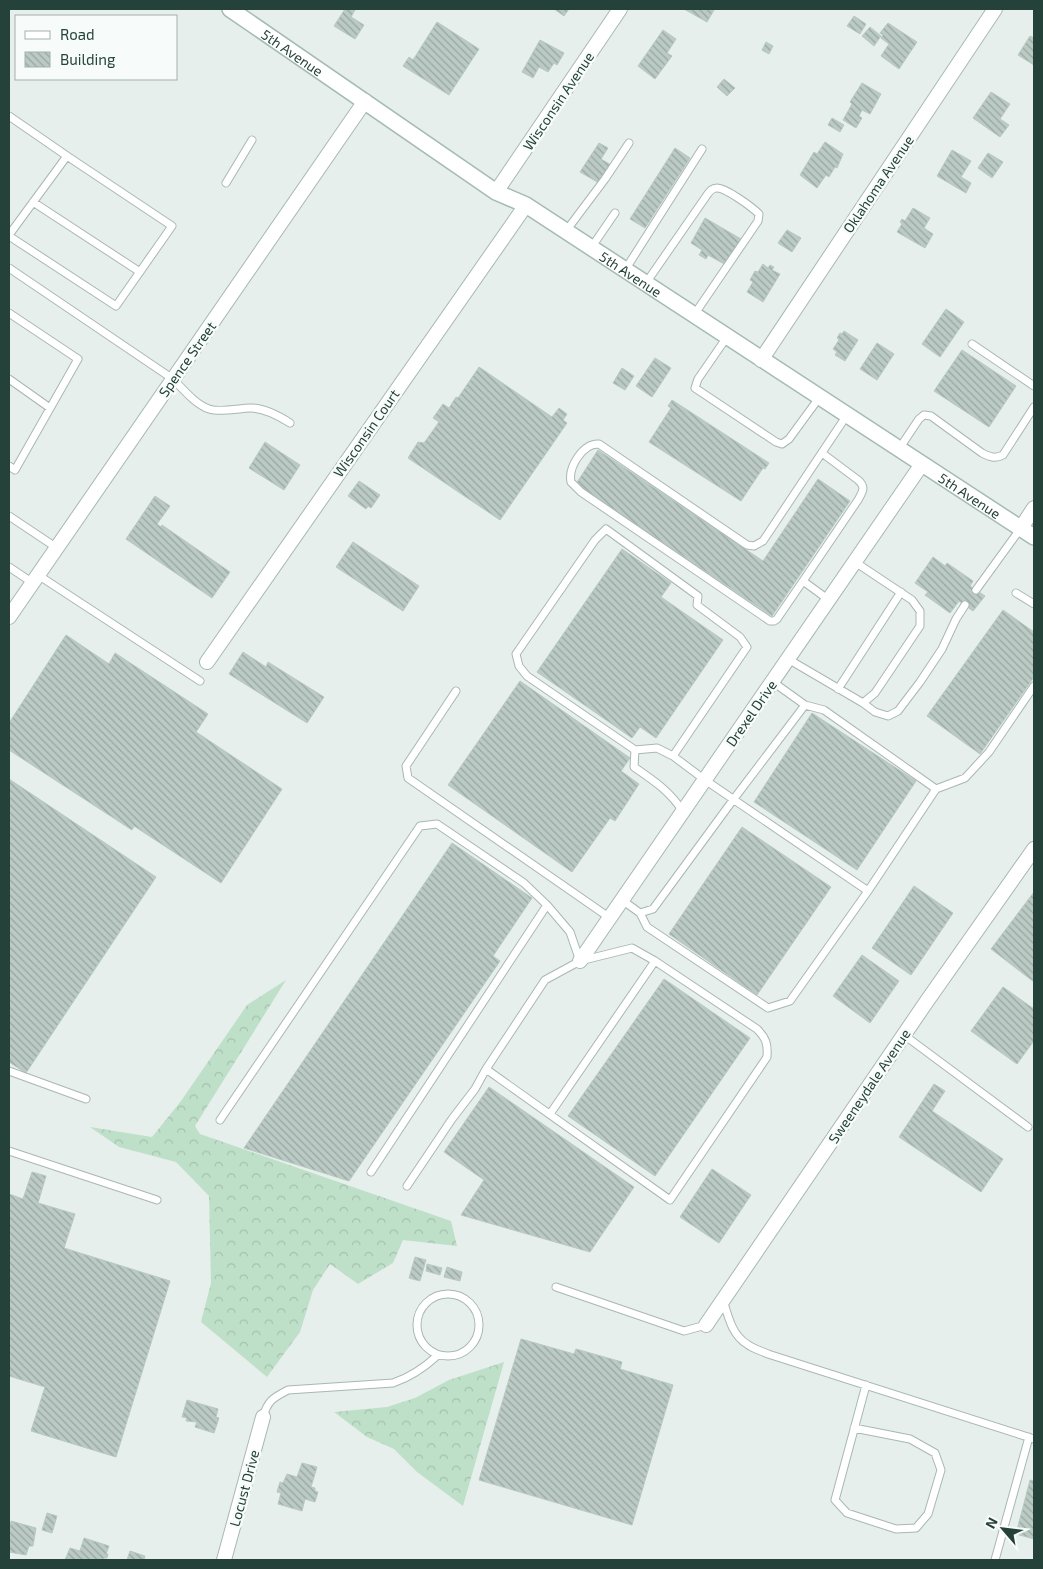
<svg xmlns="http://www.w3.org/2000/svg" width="1043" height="1569" font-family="'Exo 2',sans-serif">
<defs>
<pattern id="forest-crowns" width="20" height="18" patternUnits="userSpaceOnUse" patternTransform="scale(1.25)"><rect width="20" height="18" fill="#bfe0c8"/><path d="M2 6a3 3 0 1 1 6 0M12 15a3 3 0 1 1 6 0" fill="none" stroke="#a4c1ad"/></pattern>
<pattern id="building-back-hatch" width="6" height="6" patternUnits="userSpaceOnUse" patternTransform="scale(1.25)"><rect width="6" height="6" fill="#bbcac4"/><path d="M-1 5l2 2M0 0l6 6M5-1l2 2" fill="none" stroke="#98a6a0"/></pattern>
</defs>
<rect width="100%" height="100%" fill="#e6efeb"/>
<path fill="url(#forest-crowns)" d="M286 980 195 1126 200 1134 451 1221 457 1246 403 1240 393 1263 358 1284 330 1264 313 1290 300 1332 267 1377 201 1322 211 1283 209 1196 176 1162 119 1147 90 1127 152 1137 181 1101 247 1005Z
M504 1362 463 1506 417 1472 394 1449 367 1437 334 1412 387 1407 415 1398 449 1380Z"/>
<path fill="url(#building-back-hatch)" stroke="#b8c9c2" d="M345 9 355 10 351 17 364 25 355 39 334 26Z
M554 9H569L564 16Z
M684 9H712L714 10 707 22Z
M854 16 866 24 860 34 847 26Z
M437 22 479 49 449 95 403 66 409 57 413 60Z
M888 23 917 42 899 69 881 56 889 44 881 38 883 35 880 33Z
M870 27 881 36 874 46 862 36Z
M663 30 676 39 667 53 672 56 655 79 638 66Z
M1030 36 1034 38V65L1018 55Z
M540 40 564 53 557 65 554 63 548 72 539 67 533 78 522 72Z
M766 42 773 46 769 54 762 50Z
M724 79 735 88 727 96 717 87Z
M862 83 881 94 870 114 862 110 859 116 862 118 856 128 843 120 852 104 850 102Z
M991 92 1010 104 1000 119 1009 125 1000 137 973 118Z
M832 118 844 125 840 132 828 125Z
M825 142 843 154 837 168 835 167 829 177 826 175 817 188 800 175 814 152 817 154Z
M599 143 608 148 601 159 611 165 599 183 580 172Z
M675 148 690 158 645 228 630 219Z
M952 150 971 161 961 177 971 183 966 193 937 176Z
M988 153 1003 162 992 178 978 168Z
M913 208 930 218 924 228 933 234 925 248 897 232 902 224 900 222 902 219 905 221Z
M705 218 741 239 726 265 708 255 706 259 699 255 702 250 691 243Z
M787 230 801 238 792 252 778 243Z
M763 264 768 268 770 265 774 267 772 270 780 274 763 302 747 292 753 282 750 280 755 271 758 272Z
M946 309 964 322 940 357 922 344Z
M844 331 858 340 845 361 835 355 837 352 833 349 839 340 837 338 840 333 842 334Z
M877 343 894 354 877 380 860 369Z
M962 350 1016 386 989 427 934 391Z
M655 358 671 368 652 397 636 386Z
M479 367 552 417 559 408 567 414 563 420 567 423 500 520 408 458 418 442 424 443 439 422 433 418 443 404 449 408 456 397 458 398Z
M622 368 634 376 625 390 613 383Z
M672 400 769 463 765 469 763 468 741 501 649 442 671 408 668 406Z
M265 442 300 465 284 490 249 468Z
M598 450 763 561 818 479 850 501 772 616 576 484Z
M359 481 380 495 371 508 368 506 366 509 348 496Z
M155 496 170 506 157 524 161 527 162 525 230 572 212 598 126 539Z
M353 542 419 586 403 611 336 567Z
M622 549 671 583 661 597 723 640 656 738 640 727 632 738 537 672Z
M933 557 945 566 947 563 973 581 970 586 985 596 973 611 959 601 950 613 925 595 928 592 915 583Z
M1003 610 1034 632V677L980 754 927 716Z
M66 635 109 664 115 653 208 714 196 732 282 789 221 883 134 826 132 830 9 750V723Z
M243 652 266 667 268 662 324 697 307 723 229 674Z
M520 681 630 758 621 771 639 784 615 821 610 818 572 872 448 785Z
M812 713 916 781 857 870 754 802Z
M9 779 156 877 26 1073 9 1062Z
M742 827 831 887 757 995 669 934Z
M452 843 532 898 493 956 500 961 349 1181 244 1148Z
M914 886 953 913 911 975 872 948Z
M1034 892V982L991 949Z
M862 955 899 981 870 1023 833 996Z
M664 979 750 1038 655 1176 568 1116Z
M1003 987 1034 1009V1043L1033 1042 1017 1064 971 1031Z
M934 1084 945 1091 932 1111 1003 1159 981 1192 899 1137Z
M489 1087 634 1187 590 1252 461 1215 484 1180 444 1152Z
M712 1169 751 1195 719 1243 680 1217Z
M32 1172 46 1176 38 1203 75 1214 64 1248 170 1281 116 1457 31 1431 45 1387 9 1376V1194L23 1199Z
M415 1257 426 1260 420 1281 409 1278Z
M427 1264 442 1268 440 1275 426 1271Z
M447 1267 462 1272 460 1281 444 1277Z
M521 1339 574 1354 576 1349 622 1362 620 1369 673 1385 632 1525 479 1480Z
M187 1400 218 1409 216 1417 219 1418 214 1433 195 1427 197 1422 186 1421 187 1418 182 1417Z
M302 1463 317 1467 311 1487 315 1488V1491L318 1492 315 1502 305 1499 302 1511 278 1504 281 1493 277 1492 280 1482 283 1483 287 1474 297 1477Z
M1030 1480 1034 1481V1539L1016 1534Z
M47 1513 57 1516 52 1533 42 1530Z
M11 1521 36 1528 33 1546H29L26 1555 9 1552V1530Z
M84 1538 109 1546 106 1554H108L107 1558H104L103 1560H65L70 1548 80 1551Z
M130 1551 145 1556 144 1559 148 1560H127Z"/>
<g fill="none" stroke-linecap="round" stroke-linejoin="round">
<g stroke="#a8b8b2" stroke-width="9">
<path id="lane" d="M9 116 67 156
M226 183 252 140
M33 202 140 272
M566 231 605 179 629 143
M9 235 67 156 172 226 116 306 9 236
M591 248 615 213
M9 268 173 379C183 389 195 404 209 409 222 413 238 408 251 408 265 408 279 416 290 423
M625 270 702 149
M646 283 707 195C710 191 712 188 717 188 726 188 752 207 759 214L758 221 694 315
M9 313 78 359 15 470 9 466
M727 337 698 379 695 388 776 442 782 444 789 439 819 398
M972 344 1034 386
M9 379 50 408
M899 449 919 419 924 415 931 416 982 453C990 457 995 459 1003 455L1034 407
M9 516 57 548
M855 562 912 600 920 611V626L875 693 863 703
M9 567 33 583
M38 575 200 681
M803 581 858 500C863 491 866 487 858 480L822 453
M976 590 1021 528
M1016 593 1034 604
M829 600 803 581 777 619 774 621H770L581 492 571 482C568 467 583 443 599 444L747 545 754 546 763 541 847 415
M788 659 863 703 875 712 888 716 898 711 920 682 942 649 956 619 965 605
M838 689 901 592
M456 691 406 766 408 778 610 918
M635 750 657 748 673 756
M936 789 965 778 989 752 1034 686
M683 812C671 792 653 780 634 767L635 750 527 676 519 666 516 654 595 540 606 529 698 596 697 605 740 637 747 647 673 756 705 780 868 891
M622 900 640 913 647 927 768 1008 790 1001 868 891 936 789 824 710 805 705 773 682
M547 905 570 932 580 961
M640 913 653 909 733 800 805 705
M632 948 655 961 757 1029C766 1038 768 1044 767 1057L670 1200 486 1069 545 980 580 961Z
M904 1035 1028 1127
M9 1071 86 1099
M550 1114 655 961
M220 1120 420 826 437 824 524 883 547 905 371 1172
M9 1151 157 1200
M407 1186 452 1119 475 1089 486 1069
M556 1287 684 1331 706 1325
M417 1325a31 31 0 1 1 62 0a31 31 0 1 1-62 0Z
M723 1300C728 1316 732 1335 747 1344 753 1349 762 1351 768 1354L1034 1439
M263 1417C268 1400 273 1398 288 1390L393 1383C411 1377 424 1368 438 1355
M854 1428 910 1439 935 1453 941 1470 928 1514 916 1528 896 1529 847 1513 835 1500 866 1385
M995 1560 1029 1437"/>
</g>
<g stroke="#a8b8b2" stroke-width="16">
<path id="street" d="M496 192 620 9
M761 360 995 9
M1021 528 1034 508
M9 617 365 101
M207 662 526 205
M580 961 922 464
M706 1325 927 1001 1034 849
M224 1560 263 1417"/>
</g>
<g stroke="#a4bbb3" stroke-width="18">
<g id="secondary">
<path id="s1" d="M230 9 496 192 526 205 1034 537"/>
</g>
</g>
<use href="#lane" stroke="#fff" stroke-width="7"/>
<use href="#street" stroke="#fff" stroke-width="14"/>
<use href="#secondary" stroke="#fff" stroke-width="15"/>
</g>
<g text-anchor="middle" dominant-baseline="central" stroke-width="5" stroke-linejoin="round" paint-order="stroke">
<g font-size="14" fill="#24423a" stroke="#f7fbf9">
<text stroke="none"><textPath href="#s1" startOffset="76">5th Avenue</textPath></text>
<text transform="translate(558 101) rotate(-56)">Wisconsin Avenue</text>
<text transform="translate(878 184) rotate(-56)">Oklahoma Avenue</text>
<text stroke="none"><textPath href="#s1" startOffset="481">5th Avenue</textPath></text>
<text transform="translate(187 359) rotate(-55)">Spence Street</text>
<text transform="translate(366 433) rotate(-55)">Wisconsin Court</text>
<text stroke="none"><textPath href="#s1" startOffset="886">5th Avenue</textPath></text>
<text transform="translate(751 713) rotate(-55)">Drexel Drive</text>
<text transform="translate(869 1086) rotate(-56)">Sweeneydale Avenue</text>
<text transform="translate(244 1488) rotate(-75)">Locust Drive</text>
</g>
</g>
<rect width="1043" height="1569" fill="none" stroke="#24423a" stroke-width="20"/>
<rect x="15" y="15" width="162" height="65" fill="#f7fbf9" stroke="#a3b1ad"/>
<rect x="25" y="31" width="25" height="8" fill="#ffffff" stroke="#a3b1ad"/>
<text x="60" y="40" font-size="15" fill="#24423a">Road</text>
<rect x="25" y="52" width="25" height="15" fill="url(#building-back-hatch)" stroke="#a3b1ad"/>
<text x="60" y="65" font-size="15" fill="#24423a">Building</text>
<g transform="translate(1003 1529) rotate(298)" stroke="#f7fbf9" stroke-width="4" paint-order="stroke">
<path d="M0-4L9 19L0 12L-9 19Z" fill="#24423a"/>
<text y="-8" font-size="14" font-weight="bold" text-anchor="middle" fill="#24423a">N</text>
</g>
</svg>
